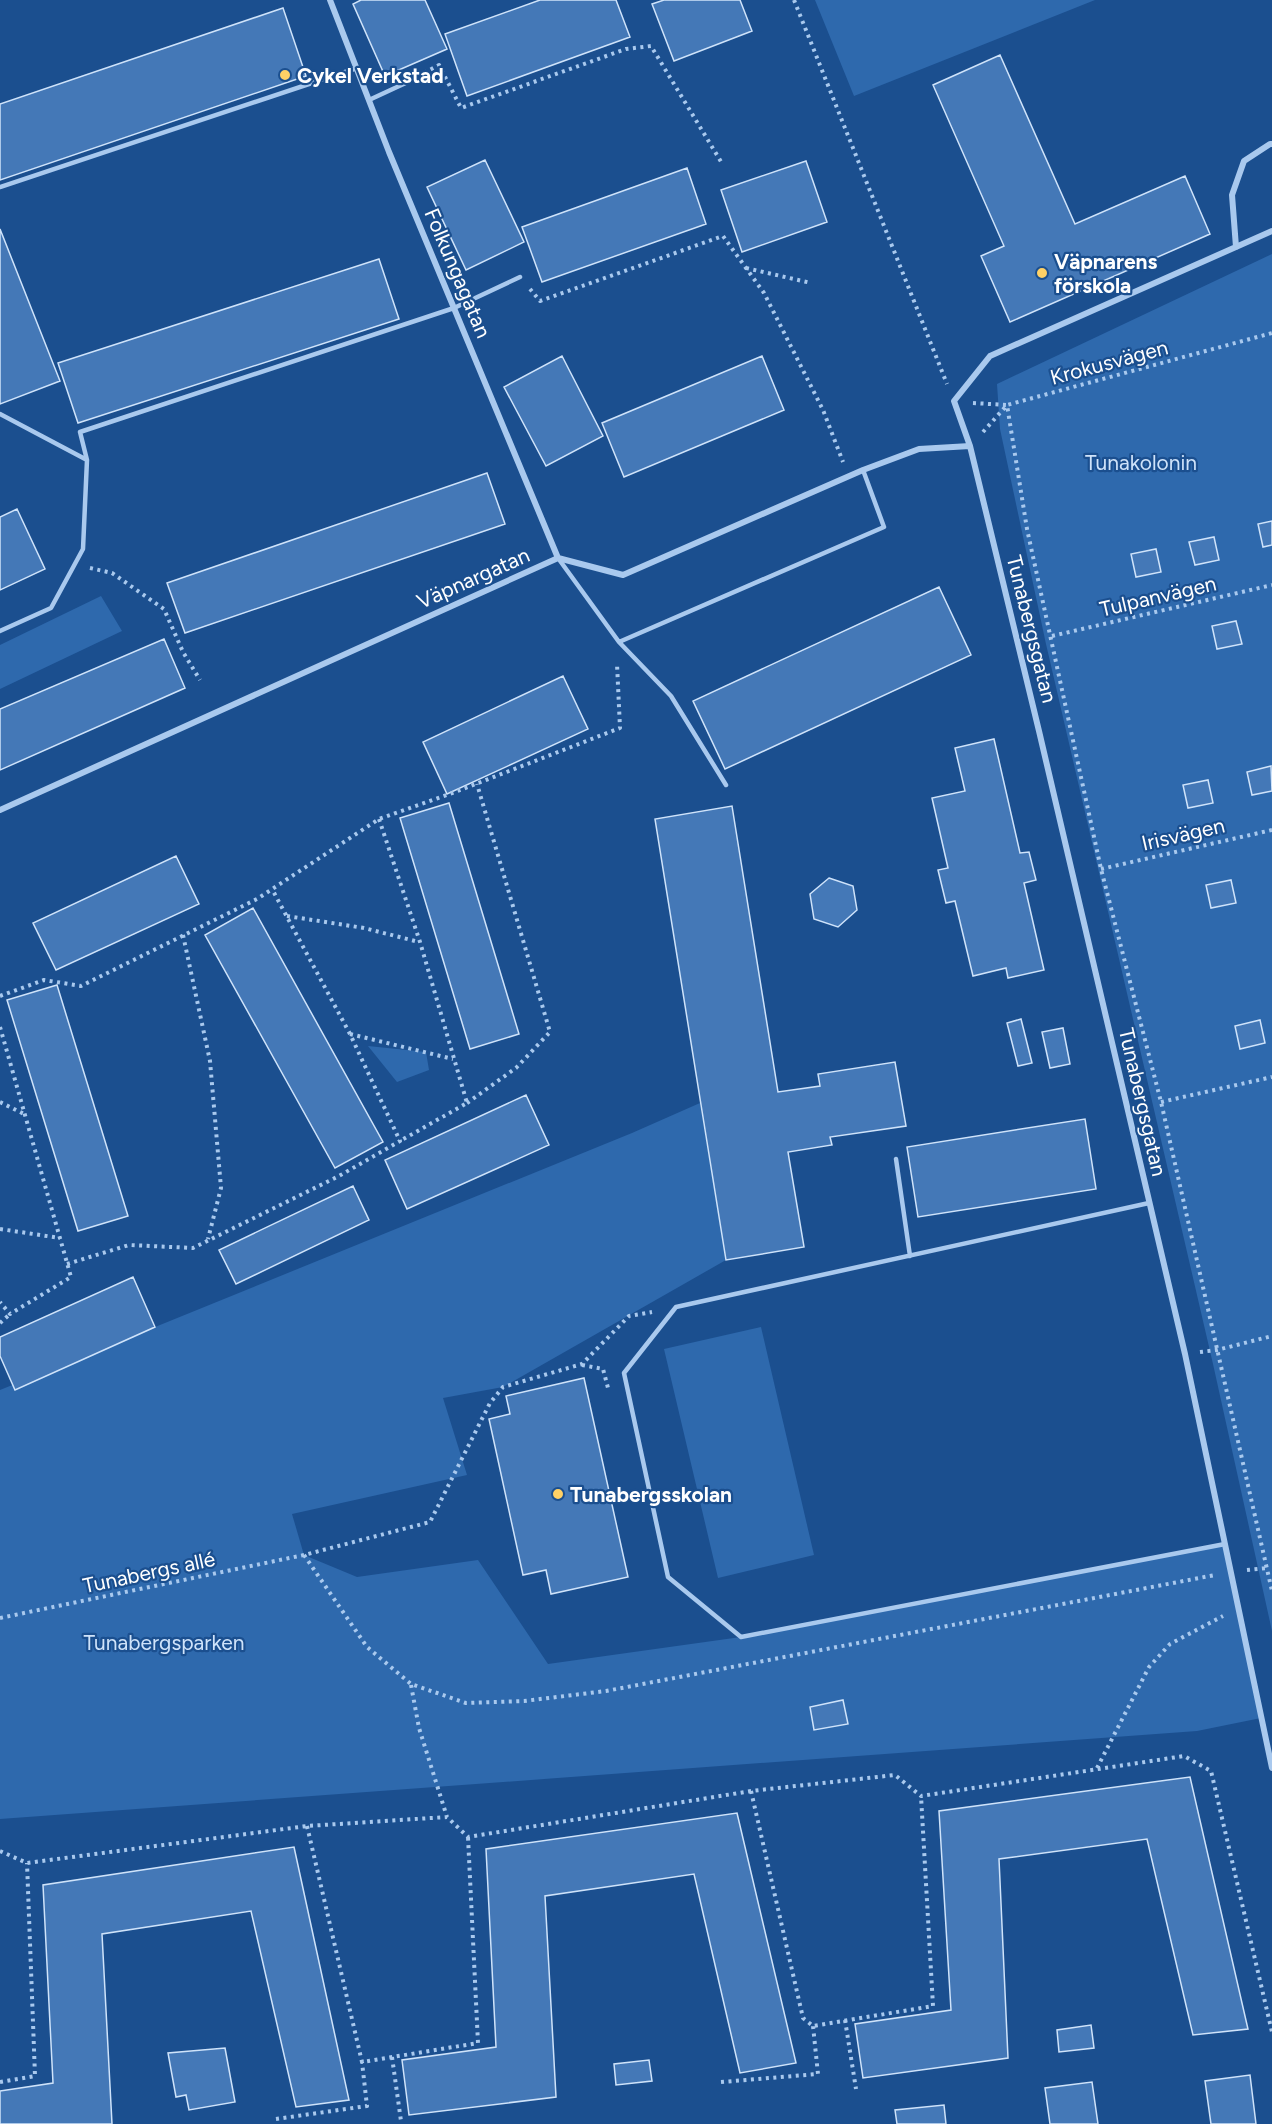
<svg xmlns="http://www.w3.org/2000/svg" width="1272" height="2124" font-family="Figtree,sans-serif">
<rect width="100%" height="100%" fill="#1b4f8f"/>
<path fill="#2e69ad" d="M815 0H1095L854 96Z
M1272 254V1631L1213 1364 1046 644 1000 429 997 384Z
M101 596 122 631 0 689V645Z
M368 1046 426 1052 429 1070 397 1082Z
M700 1103 726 1260 503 1387 443 1398 467 1475 292 1514 304 1555 357 1577 478 1560 548 1664 741 1637 1225 1544 1261 1718 1197 1731 0 1819V1390L632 1133Z
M761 1327 814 1555 718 1578 664 1349Z"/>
<path fill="#4478b7" stroke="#cfe3fa" stroke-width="1.5" d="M361 0H425L447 49 385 76 353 4Z
M540 0H616L630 37 467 96 445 34Z
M664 0H740L752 31 674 61 652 4Z
M283 8 306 76 0 180V104Z
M1000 55 1075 224 1185 176 1210 234 1010 322 981 256 1004 246 933 85Z
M485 160 524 242 466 270 427 187Z
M806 161 827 222 742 252 721 190Z
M687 168 706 224 542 282 522 227Z
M0 229 60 381 0 404Z
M379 259 399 319 78 423 58 363Z
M562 356 603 436 546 466 504 387Z
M762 356 784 410 624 477 602 423Z
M487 473 505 524 185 633 167 583Z
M17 509 45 569 0 590V517Z
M1272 521V545L1263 547 1258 524Z
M1214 537 1219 560 1195 565 1189 542Z
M1156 549 1161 572 1136 577 1131 554Z
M939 587 971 655 725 769 693 701Z
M1236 621 1242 644 1217 649 1212 626Z
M164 639 185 688 0 770V709Z
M563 676 588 729 447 794 423 742Z
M994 739 1020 853 1029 852 1036 880 1024 883 1044 970 1008 978 1006 968 973 976 955 901 946 903 938 870 948 868 932 798 965 791 955 748Z
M1271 766 1272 791 1252 795 1247 772Z
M1208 780 1213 803 1188 808 1183 785Z
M449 803 519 1034 470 1049 400 818Z
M732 806 778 1092 820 1086 818 1074 895 1062 906 1126 830 1137 832 1145 788 1152 804 1247 726 1260 655 819Z
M176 856 199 904 56 970 33 923Z
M829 878 853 886 857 910 838 927 814 919 810 894Z
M1231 880 1236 903 1211 908 1206 885Z
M253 908 383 1142 335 1168 205 935Z
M57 985 128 1216 78 1231 7 1000Z
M1021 1019 1032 1063 1018 1066 1007 1023Z
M1260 1020 1265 1043 1240 1049 1235 1026Z
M1063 1028 1070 1064 1050 1068 1042 1032Z
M526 1095 549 1145 407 1209 385 1160Z
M1085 1119 1096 1189 918 1217 907 1147Z
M353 1186 369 1220 236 1284 219 1250Z
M133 1277 155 1327 15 1390 0 1356V1337Z
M584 1378 628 1577 551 1594 546 1570 523 1575 489 1419 510 1414 506 1396Z
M843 1700 848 1724 814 1730 810 1707Z
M1190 1777 1248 2029 1193 2035 1147 1839 999 1859 1008 2058 863 2078 855 2024 951 2010 939 1811Z
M737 1813 796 2063 740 2073 694 1874 545 1896 556 2097 409 2115 402 2060 496 2047 486 1849Z
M294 1847 349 2100 296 2107 251 1911 102 1934 112 2124H0V2091L53 2083 43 1885Z
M1091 2025 1094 2048 1059 2052 1057 2030Z
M225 2048 235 2102 189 2110 186 2095 176 2097 168 2053Z
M649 2060 652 2081 616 2085 614 2064Z
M1250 2075 1256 2124H1211L1205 2081Z
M1092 2082 1098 2124H1050L1045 2088Z
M944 2105 946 2124H897L895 2110Z"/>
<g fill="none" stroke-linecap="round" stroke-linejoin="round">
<path stroke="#a9c9ee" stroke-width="4" stroke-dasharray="3 4.5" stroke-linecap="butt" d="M794 0 947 384
M424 73 439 65 461 108 626 49 651 46 723 165
M746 268 811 283
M530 289 540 301 723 236 764 293 823 410 843 462
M973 403 1007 405 1027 529 1101 869 1161 1102 1272 1591
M983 432 1007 405 1272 333
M90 568 112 573 164 609 183 652 200 680
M1052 636 1272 585
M379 819 420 942 467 1103 400 1141
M1101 869 1272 830
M287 916 364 928 419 942
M183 935 210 1061 221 1188 208 1239
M0 996 44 980 81 986 257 899 379 819 455 792 620 728 617 664
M0 1027 71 1277 10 1314 0 1302
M350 1034 453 1059
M0 1102 26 1115
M1161 1102 1272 1077
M467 1103 516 1068 550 1032 477 784
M0 1229 60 1238
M67 1264 129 1245 193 1248 339 1176 400 1141 350 1034 272 889
M0 1323 10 1314
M1200 1352 1217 1350 1272 1336
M582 1365 603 1369 608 1388
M304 1555 367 1647 411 1684 466 1703 524 1701 606 1691 1215 1575
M1247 1570 1267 1568
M0 1618 304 1555 430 1522 490 1403 503 1387 582 1364 629 1316 652 1312
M411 1685 419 1728 447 1817
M1097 1768 1149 1667 1170 1644 1223 1616
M751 1791 803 2018 813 2026 933 2006 921 1796
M307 1826 362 2062 478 2043 468 1837
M0 1851 27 1863 307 1826 447 1817 468 1837 751 1791 895 1775 921 1796 1184 1756 1211 1771 1272 2032
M845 2020 856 2089
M392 2057 401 2121
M0 2082 35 2076 27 1863
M721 2082 818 2074 813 2026
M276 2119 367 2106 362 2062"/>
<path stroke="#a9c9ee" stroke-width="4.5" d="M369 100 410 81
M0 187 357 68
M0 414 87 460 83 549 51 608 0 631
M87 460 80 432 454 308 520 277
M558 558 619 642 884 527 863 470
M619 642 671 696 726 785
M896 1159 910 1256
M1149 1203 676 1307 624 1373 668 1577 741 1637 1225 1544"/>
<path stroke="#a9c9ee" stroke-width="6" d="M330 0 389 152 558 558
M1272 231 990 356 954 401 970 446 1039 731 1185 1354 1272 1768
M1236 247 1232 195 1244 161 1270 144H1272
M0 810 558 558 623 575 863 470 919 449 970 446"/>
</g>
<g fill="#ffd166" stroke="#1b4f8f" stroke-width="2">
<circle cx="285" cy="75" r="6"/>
<circle cx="1042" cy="273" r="6"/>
<circle cx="558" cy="1494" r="6"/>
</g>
<g text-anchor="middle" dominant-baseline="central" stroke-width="4.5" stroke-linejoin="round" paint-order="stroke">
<g font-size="21" font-weight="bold" fill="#fff" stroke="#1b4f8f" text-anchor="start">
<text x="297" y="75">Cykel Verkstad</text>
<text x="1054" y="261">Väpnarens<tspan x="1054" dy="24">förskola</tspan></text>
<text x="570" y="1494">Tunabergsskolan</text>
</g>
<g font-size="21" fill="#fff" stroke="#1b4f8f">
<text transform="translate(458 273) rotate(67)">Folkungagatan</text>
<text transform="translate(1109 362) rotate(-15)">Krokusvägen</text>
<text transform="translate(473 578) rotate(-24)">Väpnargatan</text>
<text transform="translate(1158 596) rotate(-13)">Tulpanvägen</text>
<text transform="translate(1032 629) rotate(76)">Tunabergsgatan</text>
<text transform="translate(1183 834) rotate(-13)">Irisvägen</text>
<text transform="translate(1143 1102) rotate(77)">Tunabergsgatan</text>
<text transform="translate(149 1572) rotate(-12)">Tunabergs allé</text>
</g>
<g font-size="21" fill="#cfe3fa" stroke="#1b4f8f">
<text x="1141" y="462">Tunakolonin</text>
<text x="164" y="1642">Tunabergsparken</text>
</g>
</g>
</svg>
